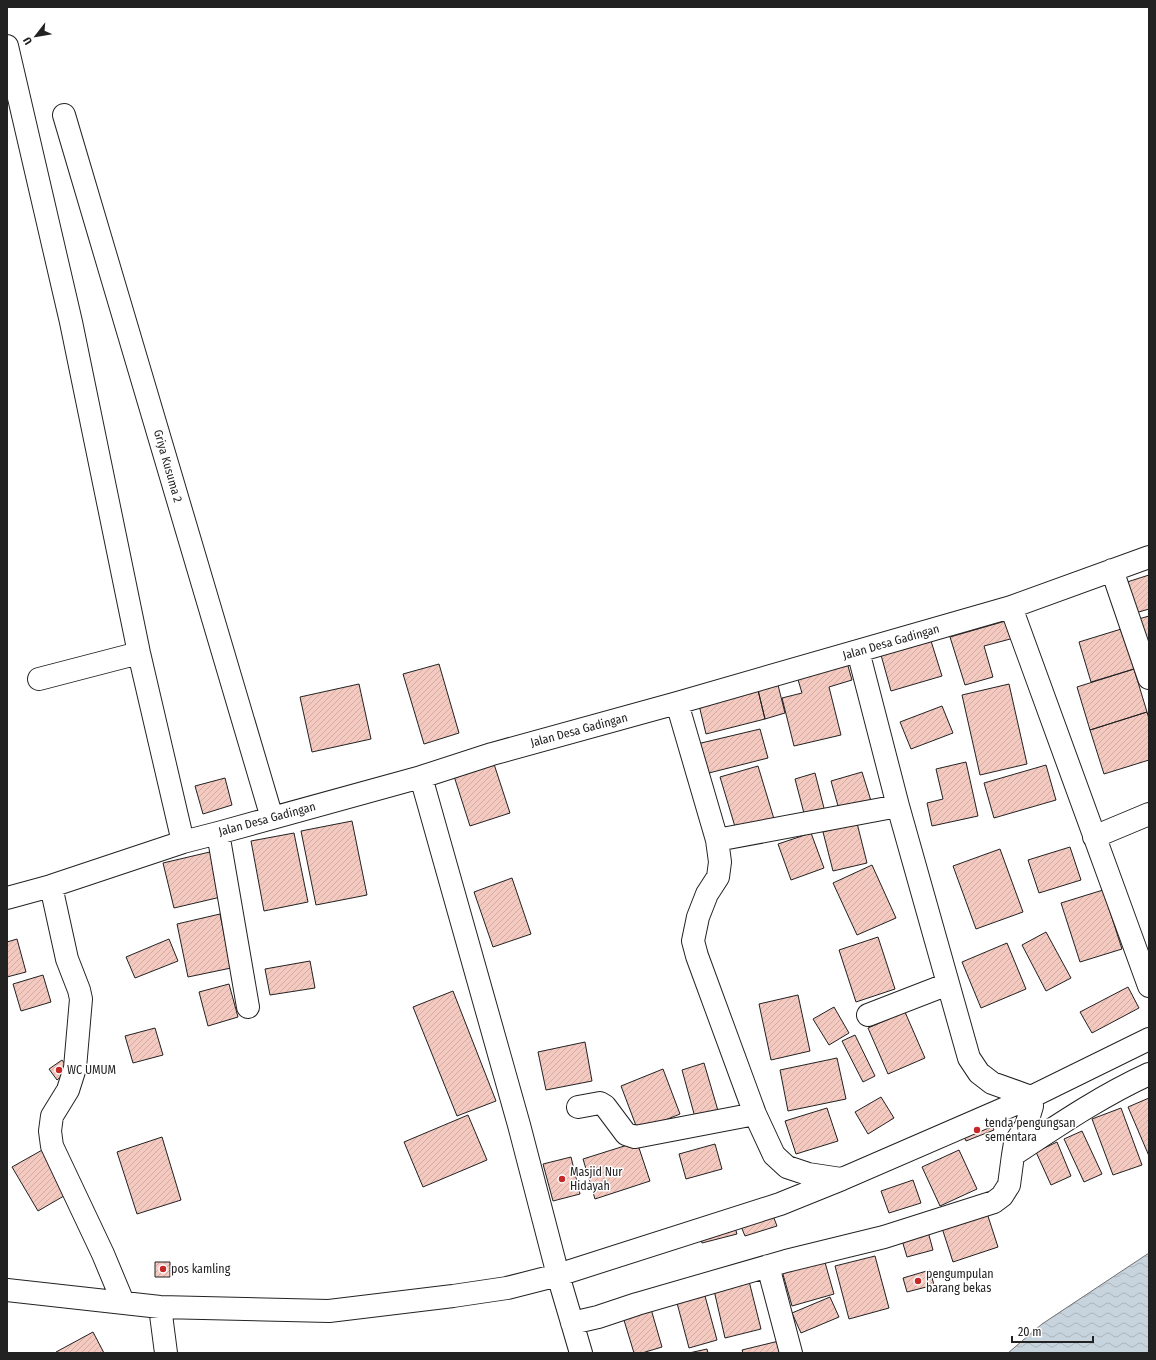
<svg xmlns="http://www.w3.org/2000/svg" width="1156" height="1360" font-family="'Fira Sans Condensed',sans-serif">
<defs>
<pattern id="water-waves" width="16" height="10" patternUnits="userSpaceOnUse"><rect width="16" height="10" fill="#c7d3dd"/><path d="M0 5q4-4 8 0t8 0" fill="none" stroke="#abb5bd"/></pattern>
<pattern id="building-hatch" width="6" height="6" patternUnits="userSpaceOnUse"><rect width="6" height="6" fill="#f3c9c0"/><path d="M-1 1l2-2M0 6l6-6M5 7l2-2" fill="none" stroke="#d0aca5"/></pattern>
</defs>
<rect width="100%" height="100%" fill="#fff"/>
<path fill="url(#water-waves)" stroke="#6f6f6f" d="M1149 1253V1353H1008L1042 1324Z"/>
<path fill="url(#building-hatch)" stroke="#222" d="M1149 575V609L1132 614 1124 583Z
M1149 616V668L1135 620Z
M1009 620 1014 638 984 646 993 677 965 685 950 637Z
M1131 626 1144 666 1091 682 1079 642Z
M931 641 942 676 891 691 881 655Z
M846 659 852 680 829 687 841 735 794 746 782 698 802 693 796 673Z
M439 664 459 733 424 744 403 674Z
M1134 669 1147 712 1090 730 1077 687Z
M777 681 785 713 765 719 757 686Z
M359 684 371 739 312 752 300 697Z
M1009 684 1027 764 980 775 962 695Z
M757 686 765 719 706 734 698 701Z
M942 706 953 733 911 749 900 722Z
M1147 712 1149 719V760L1104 774 1090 730Z
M760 729 768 758 705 774 697 744Z
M493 761 510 813 470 826 453 773Z
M966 762 978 816 932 826 927 803 943 799 936 769Z
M1046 765 1056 800 994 818 984 783Z
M758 766 774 819 736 830 720 777Z
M862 772 872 804 840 813 831 781Z
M815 773 825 812 805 817 795 779Z
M225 778 232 805 203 814 195 786Z
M352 821 367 895 316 905 301 831Z
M857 823 867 863 833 871 823 832Z
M294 833 308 902 264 911 251 841Z
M811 833 824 868 791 880 778 844Z
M1070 847 1081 880 1039 893 1028 860Z
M1000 849 1023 912 976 929 953 866Z
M214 851 225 896 174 908 163 863Z
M872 865 896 918 857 935 833 883Z
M512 878 531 934 493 947 474 892Z
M1103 890 1122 949 1080 962 1061 903Z
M220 914 231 968 188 977 177 924Z
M1046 932 1071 978 1046 991 1022 945Z
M878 937 895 989 856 1002 839 950Z
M17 939 26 972 7 977V942Z
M169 939 178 961 135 978 126 957Z
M1007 943 1026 989 981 1008 962 962Z
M310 961 315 988 270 995 265 969Z
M43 975 51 1002 21 1011 13 984Z
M229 984 238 1017 208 1026 199 992Z
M1128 987 1139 1008 1092 1033 1080 1012Z
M453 991 496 1101 457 1116 413 1007Z
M798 995 810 1051 771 1060 759 1004Z
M834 1007 849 1033 829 1045 813 1019Z
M905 1012 925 1058 888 1074 868 1028Z
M155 1028 163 1055 133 1063 125 1036Z
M855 1035 875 1076 863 1082 842 1041Z
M585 1042 592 1081 546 1090 538 1052Z
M837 1058 846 1099 788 1111 780 1070Z
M62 1060 69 1070 57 1080 49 1069Z
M704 1063 719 1114 696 1121 682 1070Z
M663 1069 680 1114 638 1131 621 1086Z
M881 1097 894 1118 868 1134 855 1112Z
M1149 1098V1156L1128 1107Z
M827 1108 838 1141 796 1154 785 1121Z
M1121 1108 1142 1165 1113 1175 1092 1119Z
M468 1115 487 1160 423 1187 404 1142Z
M989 1118 994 1130 966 1141 961 1130Z
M1082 1131 1102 1174 1084 1182 1064 1139Z
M162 1137 181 1200 137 1214 117 1152Z
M637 1142 650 1181 595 1199 583 1159Z
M1057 1142 1071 1176 1051 1185 1036 1152Z
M715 1144 722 1169 686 1179 679 1154Z
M44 1149 69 1193 38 1211 12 1167Z
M959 1150 977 1189 940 1206 922 1167Z
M571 1157 580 1194 553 1201 543 1164Z
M913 1180 921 1203 889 1213 881 1191Z
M986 1210 998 1247 953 1262 941 1225Z
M772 1213 777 1226 745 1236 740 1224Z
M733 1221 737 1234 702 1243 698 1230Z
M927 1228 933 1250 907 1257 901 1237Z
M875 1256 889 1308 849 1319 835 1266Z
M824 1259 834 1294 792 1306 782 1271Z
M155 1262H170V1277H155Z
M930 1270 934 1285 907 1292 903 1278Z
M748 1277 761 1329 725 1338 713 1286Z
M705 1296 717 1340 689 1348 677 1303Z
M830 1297 839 1317 801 1333 792 1313Z
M651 1309 662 1347 642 1353H634L623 1317Z
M93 1332 104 1353H56V1352Z
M783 1340 787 1353H743L742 1350Z
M707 1349 708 1353H689Z"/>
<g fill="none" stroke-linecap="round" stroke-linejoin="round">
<g stroke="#222" stroke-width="24">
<path id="minor" d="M7 46 71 322 139 653 183 842
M64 115 272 818
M1112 570 1149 678
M1011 607 1149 986
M39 679 139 653
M677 703 717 840 720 862 718 877 707 894 698 917 693 941 697 956 755 1114 774 1155 787 1167 808 1174 841 1179
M421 777 519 1125 558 1275 581 1353
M218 833 248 1007
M1094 837 1149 814
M717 840 898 806
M51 886 67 959 79 990 81 999 75 1068 68 1090 52 1116 50 1131 52 1146 103 1254 123 1302
M7 898 51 886 183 842 218 833 421 777 492 754 677 703 1011 607 1149 557
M868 1015 948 984
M578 1107 600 1103 605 1106 626 1134 635 1137 755 1114
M1013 1155C1057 1126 1101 1096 1149 1074
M768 1266 791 1353
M7 1290 160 1307 329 1311 453 1296 507 1288 558 1275 780 1204 842 1179 1031 1097 1149 1039
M160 1307 166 1353
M572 1323 598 1317 637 1304 786 1261 884 1237 994 1202 1002 1196 1009 1185 1013 1155 1015 1143 1026 1126 1032 1106 1031 1097 992 1083 979 1073 969 1058 898 806 858 651"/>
</g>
<use href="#minor" stroke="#fff" stroke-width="22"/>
</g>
<g fill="#c62828" stroke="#fff" stroke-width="1.5">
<circle cx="59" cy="1070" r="4"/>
<circle cx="977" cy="1130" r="4"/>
<circle cx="562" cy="1179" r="4"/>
<circle cx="163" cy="1269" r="4"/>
<circle cx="918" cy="1281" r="4"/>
</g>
<g text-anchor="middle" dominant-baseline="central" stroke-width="3" stroke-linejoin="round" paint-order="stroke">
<g font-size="12" fill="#222" stroke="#fff">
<text transform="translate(168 466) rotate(74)">Griya Kusuma 2</text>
<text transform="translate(891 642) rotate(-16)">Jalan Desa Gadingan</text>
<text transform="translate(579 730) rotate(-15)">Jalan Desa Gadingan</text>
<text transform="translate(267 819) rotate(-15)">Jalan Desa Gadingan</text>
</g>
<g font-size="12" fill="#222" stroke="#fff" text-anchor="start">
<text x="67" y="1070">WC UMUM</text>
<text x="985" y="1123">tenda pengungsan<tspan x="985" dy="14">sementara</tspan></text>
<text x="570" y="1172">Masjid Nur<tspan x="570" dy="14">Hidayah</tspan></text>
<text x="171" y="1269">pos kamling</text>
<text x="926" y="1274">pengumpulan<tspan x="926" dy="14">barang bekas</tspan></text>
</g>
</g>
<rect width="1156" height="1360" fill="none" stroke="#222222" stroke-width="16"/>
<g transform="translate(36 36) rotate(239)" stroke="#ffffff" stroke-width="3" paint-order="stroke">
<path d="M0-3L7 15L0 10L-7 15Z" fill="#222222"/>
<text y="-6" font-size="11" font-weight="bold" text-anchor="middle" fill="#222222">U</text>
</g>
<path d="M1012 1336v6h81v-6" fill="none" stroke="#222222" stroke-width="2"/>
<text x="1018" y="1336" font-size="12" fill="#222222" stroke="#ffffff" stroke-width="3" paint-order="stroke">20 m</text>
</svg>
